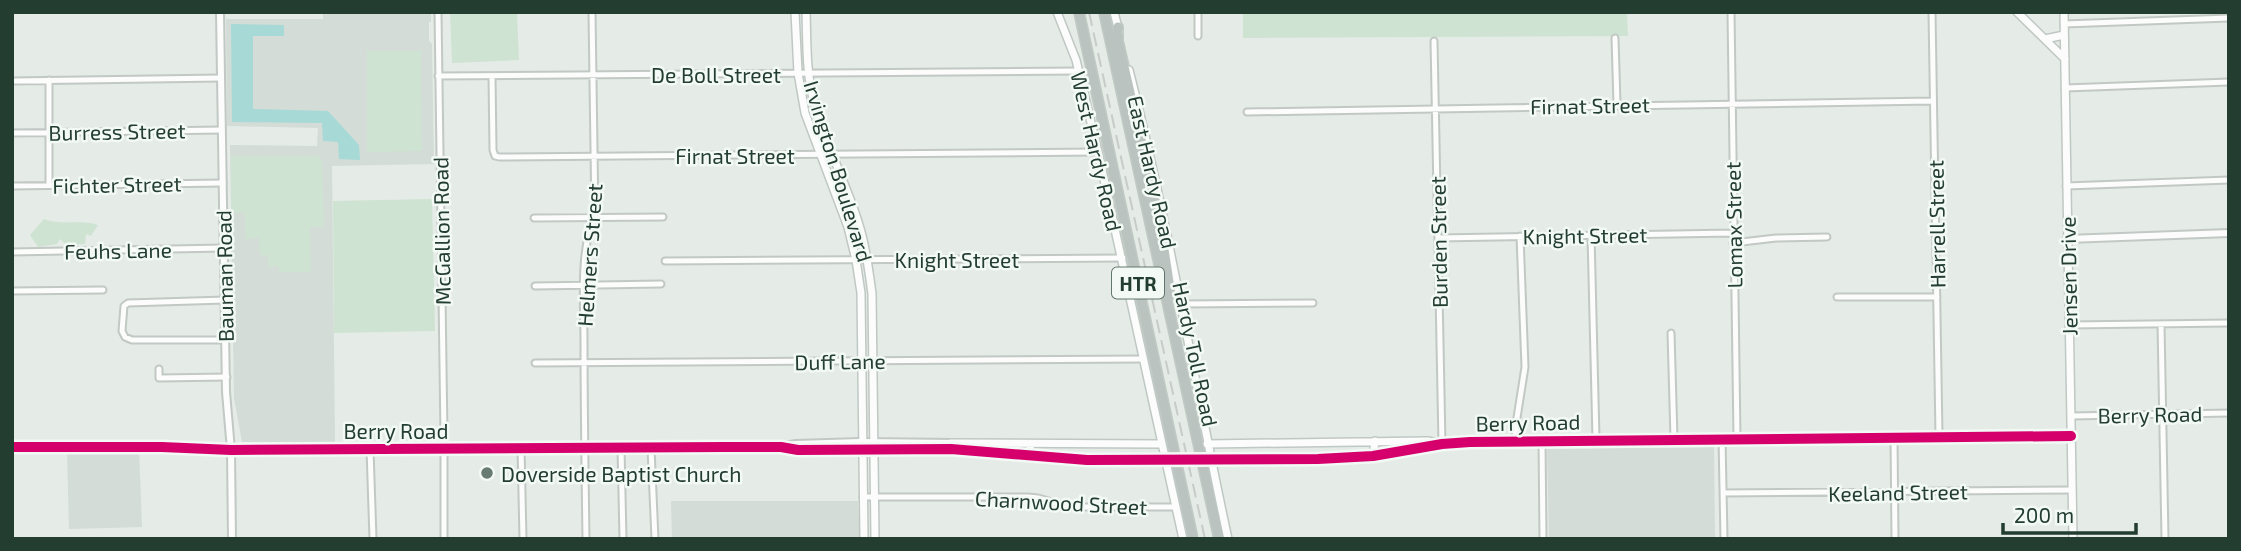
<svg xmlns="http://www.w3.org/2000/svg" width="2241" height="551" font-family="'Exo 2',sans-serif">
<rect width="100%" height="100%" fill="#e5ebe7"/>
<path fill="#d3dcd6" d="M323 12H431V22H429V41L432 44 434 164 332 166 335 442H242L234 398 230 145 317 146 318 128 227 126 226 19H323Z
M1714 447 1715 539H1549L1547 449Z
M67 450H139L142 527 69 529Z
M671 501H858L860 539H672Z"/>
<path fill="#cee3d1" d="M450 12 517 13 519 60 452 63Z
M1243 12H1627L1628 36 1243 38Z
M367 51H421L422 151 367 152Z
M231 156H317L322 160 324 227H310L311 272H279V266L268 267V255H260L259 238 245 239V213L231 212Z
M432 199 435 331 334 333 333 201Z
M44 219C61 226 80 219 98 225L91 236 86 234 85 244 66 245 60 239 57 244 38 247 30 235Z"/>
<path fill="#a7d9d6" d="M231 24 284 25V36H253V109L328 111 359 145 360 160 339 159 338 142 323 141 322 123 232 122Z"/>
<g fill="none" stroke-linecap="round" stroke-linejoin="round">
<g stroke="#c2c8c4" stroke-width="9">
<path id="minor" d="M438 12 444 436V539
M1198 12V36
M1731 12 1737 438
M1932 12 1939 436
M2064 24 2229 18
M1615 38 1617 104
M1434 41 1442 444
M438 76 1078 71
M492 76 493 150 495 156 499 157 1098 152
M49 80V185
M12 81 221 78
M2065 88 2229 82
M1247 112 1933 101
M12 133 222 130
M12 186 223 183
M2066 186 2229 180
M534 218 663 217
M1591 235 1596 439
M1438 238 1733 233
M1733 243 1776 238 1827 237
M12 252 223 248
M665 261 1123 258
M535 286 661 284
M12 291 103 290
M1837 297H1937
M225 300 128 303 124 306 122 331 125 337 132 340H226
M1181 304 1313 303
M2161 324 2165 539
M2069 325 2229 323
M1671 333 1674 439
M535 363 1144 359
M159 369V378L227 377
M2071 416 2229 413
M1894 437 1895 539
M1722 438 1724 539
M1542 440 1543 539
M1515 441 1516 424 1525 367 1520 236
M521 448 523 539
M621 448 623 539
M651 448 655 539
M370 449 373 539
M1723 493 2072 490
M863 497H1028L1038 498 1070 507H1176
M586 539C585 472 584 406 584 340 584 307 579 246 595 218L592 12"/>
</g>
<g stroke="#c2c8c4" stroke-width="10">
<path id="tertiary" d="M220 12 226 392 231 450 232 539
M2067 239 2229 233
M784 446 796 444 860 442 955 443
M12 447H162L231 450 724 447H781L798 450 951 449 1059 459 1128 460
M1250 459C1291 459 1333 460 1374 456 1406 453 1437 444 1470 442L2071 436"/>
</g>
<g stroke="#c0c8c4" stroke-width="10">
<path id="secondary" d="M795 12 798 73 805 113 848 227 856 260 861 293 864 539
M806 12C807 41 806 71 813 98 824 142 846 182 859 225 866 247 869 270 872 294L875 539
M1057 12 1076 60 1098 152 1183 539
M1114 12 1119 32
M2017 12 2065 59
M2064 12 2073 539
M2045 39 2064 35
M1129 70C1169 225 1194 383 1228 539
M951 443 1162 444
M1207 444 1428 441 1442 444
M1373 456 1375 441
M1028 457 1031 444"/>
</g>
<g stroke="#c1cac5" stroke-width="12">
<path id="motorway" d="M1079 12 1193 539
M1104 12 1219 539
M1118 27V41L1159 217 1171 295"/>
</g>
<use href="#minor" stroke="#fbfcfb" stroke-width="5"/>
<use href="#tertiary" stroke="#fbfcfb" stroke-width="6"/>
<use href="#secondary" stroke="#fbfcfb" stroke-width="7"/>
<use href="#motorway" stroke="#bac3bf" stroke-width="9"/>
<path stroke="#c7cbc9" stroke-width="2" stroke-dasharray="14 7" stroke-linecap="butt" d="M1089 12 1205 539"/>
<g stroke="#c2c8c4" stroke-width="10" stroke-linecap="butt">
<path id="tertiary-bridge" d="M1128 460 1250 459"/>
</g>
<use href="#tertiary-bridge" stroke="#fbfcfb" stroke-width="6"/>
<g stroke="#f3f9f5" stroke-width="15">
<path id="cycleway" d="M12 447H162L231 450 724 447H781L798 450 951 449 1087 460 1318 459 1373 456 1442 444 1470 442 2071 436"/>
</g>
<use href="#cycleway" stroke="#d6006c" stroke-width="10"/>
</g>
<circle fill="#677b71" stroke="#f3f9f5" stroke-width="2.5" cx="487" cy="473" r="7"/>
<g text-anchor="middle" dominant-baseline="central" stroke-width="5" stroke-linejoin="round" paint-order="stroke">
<rect fill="#f3f9f5" stroke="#61766c" stroke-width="2" x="1112" y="267.5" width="52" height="31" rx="5"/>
<g font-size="19" font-weight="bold" fill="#233e31">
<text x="1138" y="283">HTR</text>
</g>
<g font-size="21" fill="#233e31" stroke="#f3f9f5">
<text x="716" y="74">De Boll Street</text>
<text transform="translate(1590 105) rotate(-1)">Firnat Street</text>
<text transform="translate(117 131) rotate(-1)">Burress Street</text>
<text transform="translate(1097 151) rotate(77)">West Hardy Road</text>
<text x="735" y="155">Firnat Street</text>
<text transform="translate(839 171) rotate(73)">Irvington Boulevard</text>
<text transform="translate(1153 172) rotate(77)">East Hardy Road</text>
<text transform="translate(117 184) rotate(-1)">Fichter Street</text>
<text transform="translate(1936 224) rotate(-91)">Harrell Street</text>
<text transform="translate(1733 225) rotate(-91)">Lomax Street</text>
<text transform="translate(441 231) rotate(-91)">McGallion Road</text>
<text transform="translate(1585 235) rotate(-1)">Knight Street</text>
<text transform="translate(1438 242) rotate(-91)">Burden Street</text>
<text transform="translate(118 250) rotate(-1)">Feuhs Lane</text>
<text transform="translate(589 255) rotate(-86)">Helmers Street</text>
<text x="957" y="259">Knight Street</text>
<text transform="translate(224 276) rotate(-91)">Bauman Road</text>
<text transform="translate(2068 276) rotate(-91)">Jensen Drive</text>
<text transform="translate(1196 354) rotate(78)">Hardy Toll Road</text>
<text transform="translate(840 361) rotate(-1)">Duff Lane</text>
<text transform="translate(2150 414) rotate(-1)">Berry Road</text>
<text transform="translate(1528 422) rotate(-1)">Berry Road</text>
<text x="396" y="430">Berry Road</text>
<text transform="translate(1898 492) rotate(-1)">Keeland Street</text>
<text transform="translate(1061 502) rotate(3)">Charnwood Street</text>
</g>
<g font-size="21" fill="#233e31" stroke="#f3f9f5" text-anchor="start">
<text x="501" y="473">Doverside Baptist Church</text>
</g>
</g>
<rect width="2241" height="551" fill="none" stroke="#233e31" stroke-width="28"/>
<path d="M2003 523v10h133v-10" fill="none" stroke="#233e31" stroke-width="3.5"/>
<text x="2014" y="523" font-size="21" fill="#233e31" stroke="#f3f9f5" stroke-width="5" paint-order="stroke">200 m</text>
</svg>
